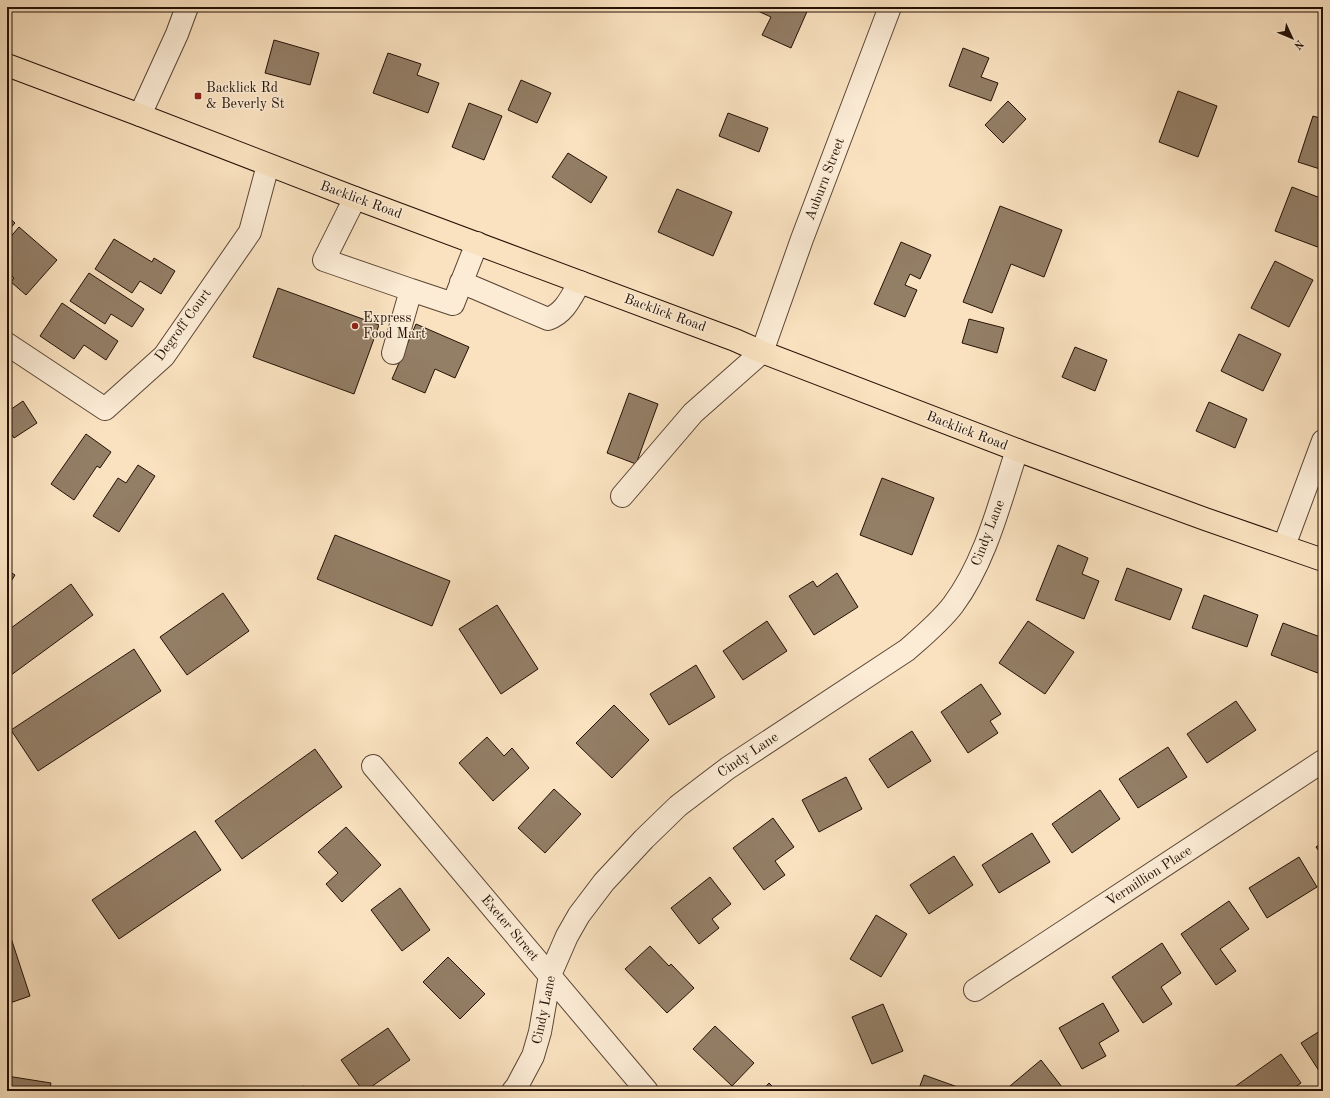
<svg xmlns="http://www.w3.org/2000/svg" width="1330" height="1098" font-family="'Old Standard TT',serif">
<rect width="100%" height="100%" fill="#fae2c0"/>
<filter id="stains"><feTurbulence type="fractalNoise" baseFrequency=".005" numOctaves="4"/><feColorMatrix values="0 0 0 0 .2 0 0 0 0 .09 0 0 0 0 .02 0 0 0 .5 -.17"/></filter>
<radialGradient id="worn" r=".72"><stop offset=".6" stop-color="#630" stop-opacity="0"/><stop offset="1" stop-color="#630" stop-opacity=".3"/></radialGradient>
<path fill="#937e66" stroke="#241105" d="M749 7H809L791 48 762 35 771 17Z
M274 40 319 53 310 85 265 73Z
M963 48 989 58 981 77 998 83 991 101 949 86Z
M388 53 421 64 417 75 439 83 428 113 373 93Z
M521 80 551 93 537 123 508 110Z
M1178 91 1217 106 1198 157 1159 142Z
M1008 101 1026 119 1003 143 985 125Z
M469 103 502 116 484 160 452 147Z
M728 113 768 128 759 152 719 136Z
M1313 116 1323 119V170L1298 162Z
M568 153 607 177 591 203 552 177Z
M1292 187 1323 199V249L1275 231Z
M677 189 732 212 713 256 658 232Z
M1000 206 1062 230 1044 277 1011 264 992 313 963 302Z
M7 216 15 223 7 232Z
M19 227 57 260 26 295 11 282 14 278 7 272V241Z
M114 239 152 262 154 258 175 271 161 294 140 281 132 293 95 269Z
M901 242 931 255 920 279 910 274 905 285 917 290 905 317 874 304Z
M1275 261 1313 280 1289 327 1251 308Z
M89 273 144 309 132 327 111 314 105 324 70 301Z
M278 288 379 325 354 394 253 357Z
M62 303 118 341 106 360 84 345 74 359 40 336Z
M969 319 1004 328 997 353 962 343Z
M416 324 469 347 455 378 435 369 425 393 392 379Z
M1239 334 1281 354 1263 391 1221 371Z
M1075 347 1107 360 1095 391 1062 377Z
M629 393 658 404 636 464 607 453Z
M23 401 37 423 14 438 7 428V412Z
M1209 402 1247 419 1235 448 1196 431Z
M86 434 111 452 100 468 97 466 74 500 51 484Z
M138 465 155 476 119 532 93 516 118 478 126 483Z
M882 478 934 498 912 555 860 535Z
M335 535 450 581 432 626 317 579Z
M1058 545 1088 558 1082 574 1099 581 1084 619 1036 600Z
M1127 568 1182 589 1170 620 1115 600Z
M7 570 15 575 7 588Z
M837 573 858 607 814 635 789 596 813 581 817 587Z
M71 584 93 615 7 678V631Z
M223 593 249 631 187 675 160 637Z
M1204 595 1258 615 1247 647 1192 628Z
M497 605 538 669 501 694 459 629Z
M767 621 787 651 743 680 723 651Z
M1028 621 1074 652 1045 694 999 663Z
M1283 623 1323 638V675L1271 655Z
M134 649 161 691 38 771 11 730Z
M696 665 715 697 669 725 650 694Z
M981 684 1001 714 990 721 998 733 968 753 941 712Z
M1236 701 1256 730 1207 763 1187 734Z
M614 705 649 740 612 778 576 743Z
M912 731 931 761 888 788 869 759Z
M487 737 504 756 512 748 529 768 493 801 459 763Z
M1168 747 1187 777 1138 808 1119 779Z
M315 749 342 787 242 859 215 821Z
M846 777 862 809 819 832 802 800Z
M554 789 581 814 545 853 518 828Z
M1100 790 1120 819 1072 853 1052 824Z
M773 818 794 847 775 861 785 875 764 890 733 848Z
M346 827 381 865 342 902 326 884 338 873 318 852Z
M195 831 221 870 119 939 92 900Z
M1032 833 1050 862 999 893 982 865Z
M1323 842V857L1316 847Z
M954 856 973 885 929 914 910 885Z
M1299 857 1317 887 1267 918 1249 888Z
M710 877 731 904 712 919 719 928 699 944 671 908Z
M400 888 430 930 402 951 371 910Z
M1229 901 1249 929 1220 949 1236 971 1216 985 1181 934Z
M876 915 907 934 881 977 850 959Z
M7 935H10L30 996 7 1004Z
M1162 943 1181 973 1161 987 1172 1004 1143 1023 1112 977Z
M650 946 669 966 671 964 694 988 667 1013 625 969Z
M448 957 485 994 460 1019 423 982Z
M1103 1003 1119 1031 1099 1043 1106 1056 1082 1069 1059 1028Z
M883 1004 903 1051 872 1064 852 1017Z
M715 1026 754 1063 732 1086 693 1049Z
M388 1028 410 1060 365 1091H363L341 1060Z
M1323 1029V1072L1321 1074 1301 1043Z
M1281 1054 1301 1083 1290 1091H1236L1233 1088Z
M1041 1060 1062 1087 1057 1091H1004Z
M924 1075 969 1091H918Z
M7 1076 51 1083 49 1091H7Z
M769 1083 777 1091H762Z
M304 1086 305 1091H289Z"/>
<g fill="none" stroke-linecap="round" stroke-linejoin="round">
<g stroke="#5a4534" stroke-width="24">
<path id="minor" d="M140 115 177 34 187 7
M355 198 324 260 411 290 393 353
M461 282 548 319C565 313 571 297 580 282
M411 290 453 304 477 243
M7 344 105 409 164 356 250 232 268 165
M622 496 693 413 762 352 802 239 890 7
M1284 546 1323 441
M373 766 647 1091
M975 990 1323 761
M513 1091 517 1086 533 1056 540 1032 550 975 567 936 579 915 604 882 644 839 678 806 728 768 907 650C923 636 940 622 953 605 986 561 1000 501 1017 450"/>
</g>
<g stroke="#241105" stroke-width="24">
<path id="major" d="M7 65 140 115 355 198 735 340 762 352 1017 450 1205 519 1323 560"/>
</g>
<use href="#minor" stroke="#fcecd6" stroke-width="22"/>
<use href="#major" stroke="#fae2c0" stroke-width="22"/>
</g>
<g fill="#8f2418" stroke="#fcecd6" stroke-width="1.5">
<rect x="194" y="92" width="8" height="8" rx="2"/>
<circle cx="355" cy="326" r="4"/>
</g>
<g text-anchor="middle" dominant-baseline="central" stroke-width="3" stroke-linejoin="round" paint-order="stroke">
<g font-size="14" fill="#241105" stroke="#fcecd6" text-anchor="start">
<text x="206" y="88">Backlick Rd<tspan x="206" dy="16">&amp; Beverly St</tspan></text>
<text x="363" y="318">Express<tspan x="363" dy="16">Food Mart</tspan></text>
</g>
<g font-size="14" fill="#241105" stroke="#fcecd6">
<text transform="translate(825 179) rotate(-69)">Auburn Street</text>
<text transform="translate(361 200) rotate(20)">Backlick Road</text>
<text transform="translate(665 313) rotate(20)">Backlick Road</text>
<text transform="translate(183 325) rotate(-54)">Degroff Court</text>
<text transform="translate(967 431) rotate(21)">Backlick Road</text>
<text transform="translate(988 533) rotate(-69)">Cindy Lane</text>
<text transform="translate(748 755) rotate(-34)">Cindy Lane</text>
<text transform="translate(1149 876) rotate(-33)">Vermillion Place</text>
<text transform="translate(510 928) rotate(50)">Exeter Street</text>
<text transform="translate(544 1010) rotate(-78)">Cindy Lane</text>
</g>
</g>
<rect width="1330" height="1098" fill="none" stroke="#fae2c0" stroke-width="24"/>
<rect x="8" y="8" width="1314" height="1082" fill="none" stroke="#241105" stroke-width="2"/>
<rect x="12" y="12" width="1306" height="1074" fill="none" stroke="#241105"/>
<g transform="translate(1292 38) rotate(134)" stroke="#fcecd6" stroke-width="3" paint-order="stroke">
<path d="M0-3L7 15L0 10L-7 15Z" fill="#241105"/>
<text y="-6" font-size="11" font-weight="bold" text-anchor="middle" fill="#241105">N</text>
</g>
<rect width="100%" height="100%" filter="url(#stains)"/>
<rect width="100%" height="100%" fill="url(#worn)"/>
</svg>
